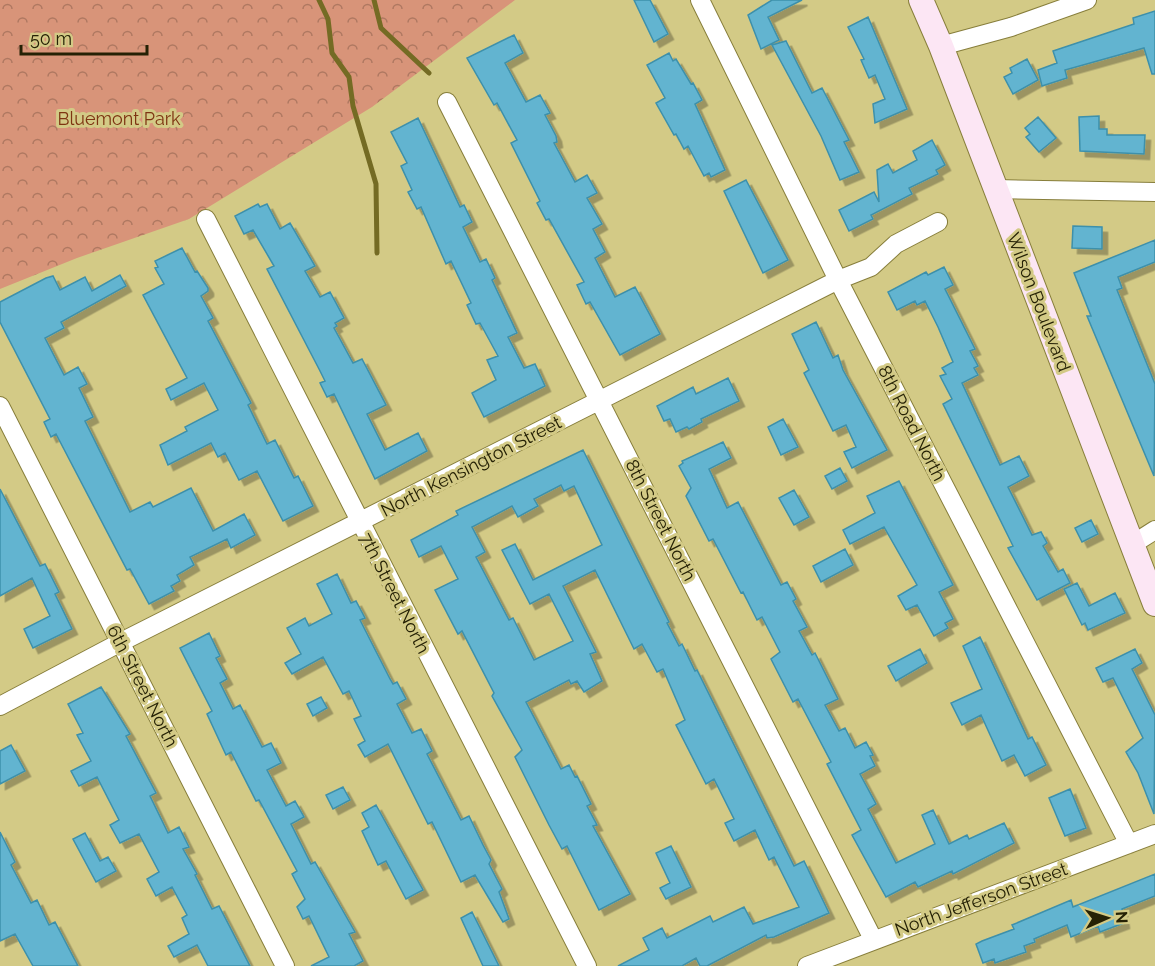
<svg xmlns="http://www.w3.org/2000/svg" width="1155" height="966" font-family="Raleway,sans-serif">
<defs>
<pattern id="forest-crowns" width="20" height="18" patternUnits="userSpaceOnUse" patternTransform="scale(1.5)"><rect width="20" height="18" fill="#d89479"/><path d="M2 6a3 3 0 1 1 6 0M12 15a3 3 0 1 1 6 0" fill="none" stroke="#af7861"/></pattern>
<filter id="shadow"><feDropShadow dx="5.5" dy="5.5" stdDeviation="0" flood-color="#0004"/></filter>
</defs>
<rect width="100%" height="100%" fill="#d3ca86"/>
<path fill="url(#forest-crowns)" d="M0 0H515L372 107 189 219 77 258 0 289Z"/>
<g fill="none" stroke-linecap="round" stroke-linejoin="round">
<path stroke="#746b24" stroke-width="5" d="M319 0 328 19 332 53 349 77 353 106 376 184 377 253
M374 0 381 28 429 73"/>
</g>
<path fill="#62b4d0" stroke="#3d90ab" stroke-width="1.5" fill-rule="evenodd" filter="url(#shadow)" d="M634 0H650L668 34 654 42Z
M772 0H802L768 17 779 40 761 49 748 15Z
M1155 11V74H1152L1144 48 1065 70 1067 78 1042 86 1038 70 1057 63 1053 51 1134 24 1133 18Z
M868 17 907 109 875 123 873 104 885 99 875 75 869 78 861 60 864 59 848 27Z
M514 35 523 53 505 63 526 102 540 95 550 113 545 115 556 136 557 142 554 143 575 182 587 175 597 193 587 198 602 224 593 229 605 252 595 258 615 297 635 287 660 334 620 355 590 302 586 304 577 285 584 282 549 219 546 220 537 203 540 201 511 143 517 140 497 103 494 105 467 58Z
M786 41 812 93 822 88 849 140 844 142 859 172 840 180 821 136 772 45Z
M669 53 673 61 676 59 691 84 693 83 702 100 695 104 725 170 711 177 709 173 704 176 688 146 684 149 676 134 674 135 656 103 665 98 647 65Z
M1027 59 1038 80 1013 94 1004 77 1012 73 1010 68Z
M1099 116V129H1107V135H1145L1144 154 1080 151 1079 117Z
M1038 117 1056 138 1039 152 1026 137 1030 134 1025 128Z
M418 118 460 207 464 205 472 222 463 227 480 262 486 259 495 278 492 280 517 333 508 337 524 368 535 364 545 386 484 417 472 393 496 380 487 360 498 356 480 323 476 324 467 305 471 303 451 261 446 264 421 207 417 209 408 192 412 190 401 166 407 163 391 132Z
M932 140 945 165 936 170 938 174 909 188 912 194 871 215 873 219 849 231 839 210 874 192 879 202 877 170 888 164 893 173 917 160 913 151Z
M746 180 788 260 763 273 724 191Z
M258 204 260 207 267 204 280 229 290 223 315 266 305 271 320 297 330 292 344 318 335 323 337 326 334 328 353 363 362 359 386 405 367 414 385 450 418 433 427 451 375 479 334 394 327 397 320 383 325 381 319 369 267 269 274 266 253 230 244 234 235 216Z
M1073 226 1102 227V249L1072 248Z
M1155 240V262L1118 277 1122 288 1117 290 1155 384 1154 476 1087 316H1091L1074 273Z
M182 248 195 272 197 271 208 288V291L201 296 213 318 208 321 251 403 248 405 267 444 275 440 294 478 298 476 313 506 283 521 257 471 239 480 225 453 218 457 211 443 168 465 160 445 187 431 185 427 218 410 204 383 171 400 166 389 187 378 143 295 164 284 155 268 158 267 155 261Z
M944 267 953 285 945 289 975 349 970 351 978 366 974 368 978 375 962 383 1000 465 1019 456 1029 476 1008 487 1032 535 1041 532 1047 543 1043 546 1058 572 1063 569 1070 583 1037 600 1008 548 1013 546 943 404 952 399 940 376 946 374 942 368 953 362 938 327 925 301 917 305 915 301 897 310 888 292 926 272 928 275Z
M120 275 126 286 61 322 64 328 45 338 64 375 78 367 87 384 79 388 93 417 85 421 130 512 150 502 153 507 191 488 213 531 244 514 255 535 231 548 227 539 190 557 194 565 177 575 180 581 171 586 174 591 149 604 130 569 127 570 56 434 51 437 44 422 50 419 0 322V302L46 278 53 276 60 290 85 277 92 291Z
M816 322 833 358 838 355 843 370 887 450 852 468 844 452 856 447 846 425 833 431 804 373 809 370 792 334Z
M728 378 739 401 701 419 702 422 689 429 687 427 676 432 670 419 664 421 657 406 693 387 696 394Z
M783 419 798 447 781 455 768 427Z
M723 442 731 458 709 469 727 508 738 502 781 585 787 582 796 599 793 601 807 627 799 631 812 655 815 653 838 699 825 705 839 731 845 728 855 748 866 742 873 755 870 756 875 766 860 774 876 804 868 809 896 863 935 844 922 815 933 810 949 844 967 835 969 839 1004 823 1014 843 953 874 952 871 918 887 915 882 886 897 852 835 861 830 827 764 831 762 798 699 793 702 771 659 780 652 762 617 757 620 743 592 741 593 713 539 709 541 686 496 691 488 679 466 683 463 682 461Z
M583 450 669 622 667 623 679 646 682 644 695 671 697 670 794 866 804 861 829 913 774 937 767 938 766 935 707 966H700L696 958 682 966H618L649 950 643 938 662 928 667 938 710 916 713 922 744 907 753 924 799 907 774 857 769 860 755 830 734 841 725 823 734 819 714 779 706 784 676 725 685 720 663 669 657 672 642 644 634 649 595 570 563 586 596 652 590 654 602 681 584 692 577 681 571 684 569 680 526 702 561 769 569 765 575 777 577 776 591 804 587 806 597 825 593 826 630 894 599 910 567 846 562 849 549 825 515 757 522 750 492 696 494 693 462 631 458 634 435 590 458 579 441 546 419 557 411 540 458 515 456 511ZM561 485 564 491 574 486 602 545 533 580 515 544 502 550 530 604 549 594 573 641 534 660 513 618 509 620 476 557 485 552 472 527 512 506 518 517 538 506 534 499Z
M840 468 847 481 832 489 825 476Z
M899 481 953 585 939 592 953 619 945 623 948 628 934 636 917 605 906 610 898 596 917 585 884 527 850 544 843 530 875 513 867 496Z
M0 489 40 566 45 564 59 592 55 594 72 629 33 648 24 629 50 616 32 578 0 596Z
M794 490 809 517 794 525 779 498Z
M1091 520 1098 534 1082 542 1075 528Z
M845 549 853 565 821 582 813 566Z
M337 574 351 603 356 601 365 618 360 620 390 679 393 684 397 682 406 699 397 704 412 733 421 729 432 751 427 754 461 820 469 816 483 845 491 860 489 864 502 889 499 892 509 919 503 922 475 875 461 882 432 822 428 824 388 744 365 757 358 745 365 741 354 719 361 716 349 691 343 694 323 657 292 674 285 663 301 654 287 628 305 618 309 626 332 614 317 584Z
M1077 583 1089 606 1115 593 1125 613 1088 630 1085 623 1082 625 1064 589Z
M209 633 220 656 216 658 227 679 220 683 233 709 240 705 262 747 271 743 281 763 267 770 286 806 295 801 304 817 291 824 311 864 315 862 355 932 349 934 363 961 354 966H311L329 957 309 916 303 919 297 907 305 899 292 874 297 871 259 800 256 801 231 752 226 755 207 714 212 711 180 648Z
M980 637 1028 739 1032 737 1046 765 1025 776 1014 755 1002 761 981 715 962 725 951 703 982 689 963 646Z
M920 649 927 663 896 681 888 666Z
M1135 649 1142 663 1132 669 1155 715 1154 814 1138 773 1126 752 1143 738 1113 678 1103 682 1096 668Z
M101 687 130 734 126 736 156 793 150 796 168 833 179 827 189 847 183 849 197 874 195 875 212 909 219 906 250 966H208L197 945 174 957 168 946 189 934 182 918 187 915 172 887 156 896 147 879 159 872 139 834 120 843 110 825 119 820 97 777 79 786 71 771 91 761 77 735 83 733 68 704Z
M321 697 327 708 313 716 307 704Z
M11 745 25 771 0 784V751Z
M343 787 350 800 333 809 326 795Z
M1070 789 1086 828 1065 836 1049 798Z
M376 805 423 890 406 899 386 861 378 865 362 831 369 827 362 813Z
M0 832 15 862 11 865 31 903 37 900 49 925 55 922 78 966H33L15 934 0 941Z
M85 833 100 861 108 857 116 871 96 882 73 839Z
M671 846 691 887 666 899 660 888 670 883 656 853Z
M1155 874V896L1122 909 1124 923 1100 932 1098 926 1071 937 1067 925 1034 939 1035 942 1024 946 1026 952 995 963 994 959 983 963 976 944 982 941 1014 929 1012 925 1071 900 1073 907Z
M472 912 499 966H483L461 918Z"/>
<g fill="none" stroke-linecap="round" stroke-linejoin="round">
<g stroke="#877e3b" stroke-width="20">
<path id="minor" d="M700 0 838 280 1129 844
M941 46 1011 27 1087 0
M447 102 873 939
M995 189 1155 192
M206 219 587 966
M0 406 285 966
M1133 544 1155 530
M0 706 121 642 838 280 871 267 896 244 938 222
M807 966 1155 834"/>
</g>
<g stroke="#877e3b" stroke-width="26">
<path id="secondary" d="M921 0 941 46 1155 604"/>
</g>
<use href="#minor" stroke="#fff" stroke-width="18"/>
<use href="#secondary" stroke="#fce6f4" stroke-width="24"/>
</g>
<g text-anchor="middle" dominant-baseline="central" stroke-width="6" stroke-linejoin="round" paint-order="stroke">
<g font-size="18" fill="#7e3412" stroke="#d3ca86">
<text x="119" y="118">Bluemont Park</text>
</g>
<g font-size="18" fill="#252105" stroke="#d3ca86">
<text transform="translate(1039 302) rotate(69)">Wilson Boulevard</text>
<text transform="translate(912 423) rotate(63)">8th Road North</text>
<text transform="translate(471 466) rotate(-27)">North Kensington Street</text>
<text transform="translate(661 520) rotate(63)">8th Street North</text>
<text transform="translate(395 593) rotate(63)">7th Street North</text>
<text transform="translate(143 686) rotate(63)">6th Street North</text>
<text transform="translate(981 899) rotate(-20)">North Jefferson Street</text>
</g>
</g>
<g transform="translate(1107 918) rotate(87)" stroke="#d3ca86" stroke-width="4.5" paint-order="stroke">
<path d="M0-4.5L10 22L0 15L-10 22Z" fill="#252105"/>
<text y="-9" font-size="16" font-weight="bold" text-anchor="middle" fill="#252105">N</text>
</g>
<path d="M21 45v9h126v-9" fill="none" stroke="#252105" stroke-width="3"/>
<text x="30" y="45" font-size="18" fill="#252105" stroke="#d3ca86" stroke-width="4.5" paint-order="stroke">50 m</text>
</svg>
